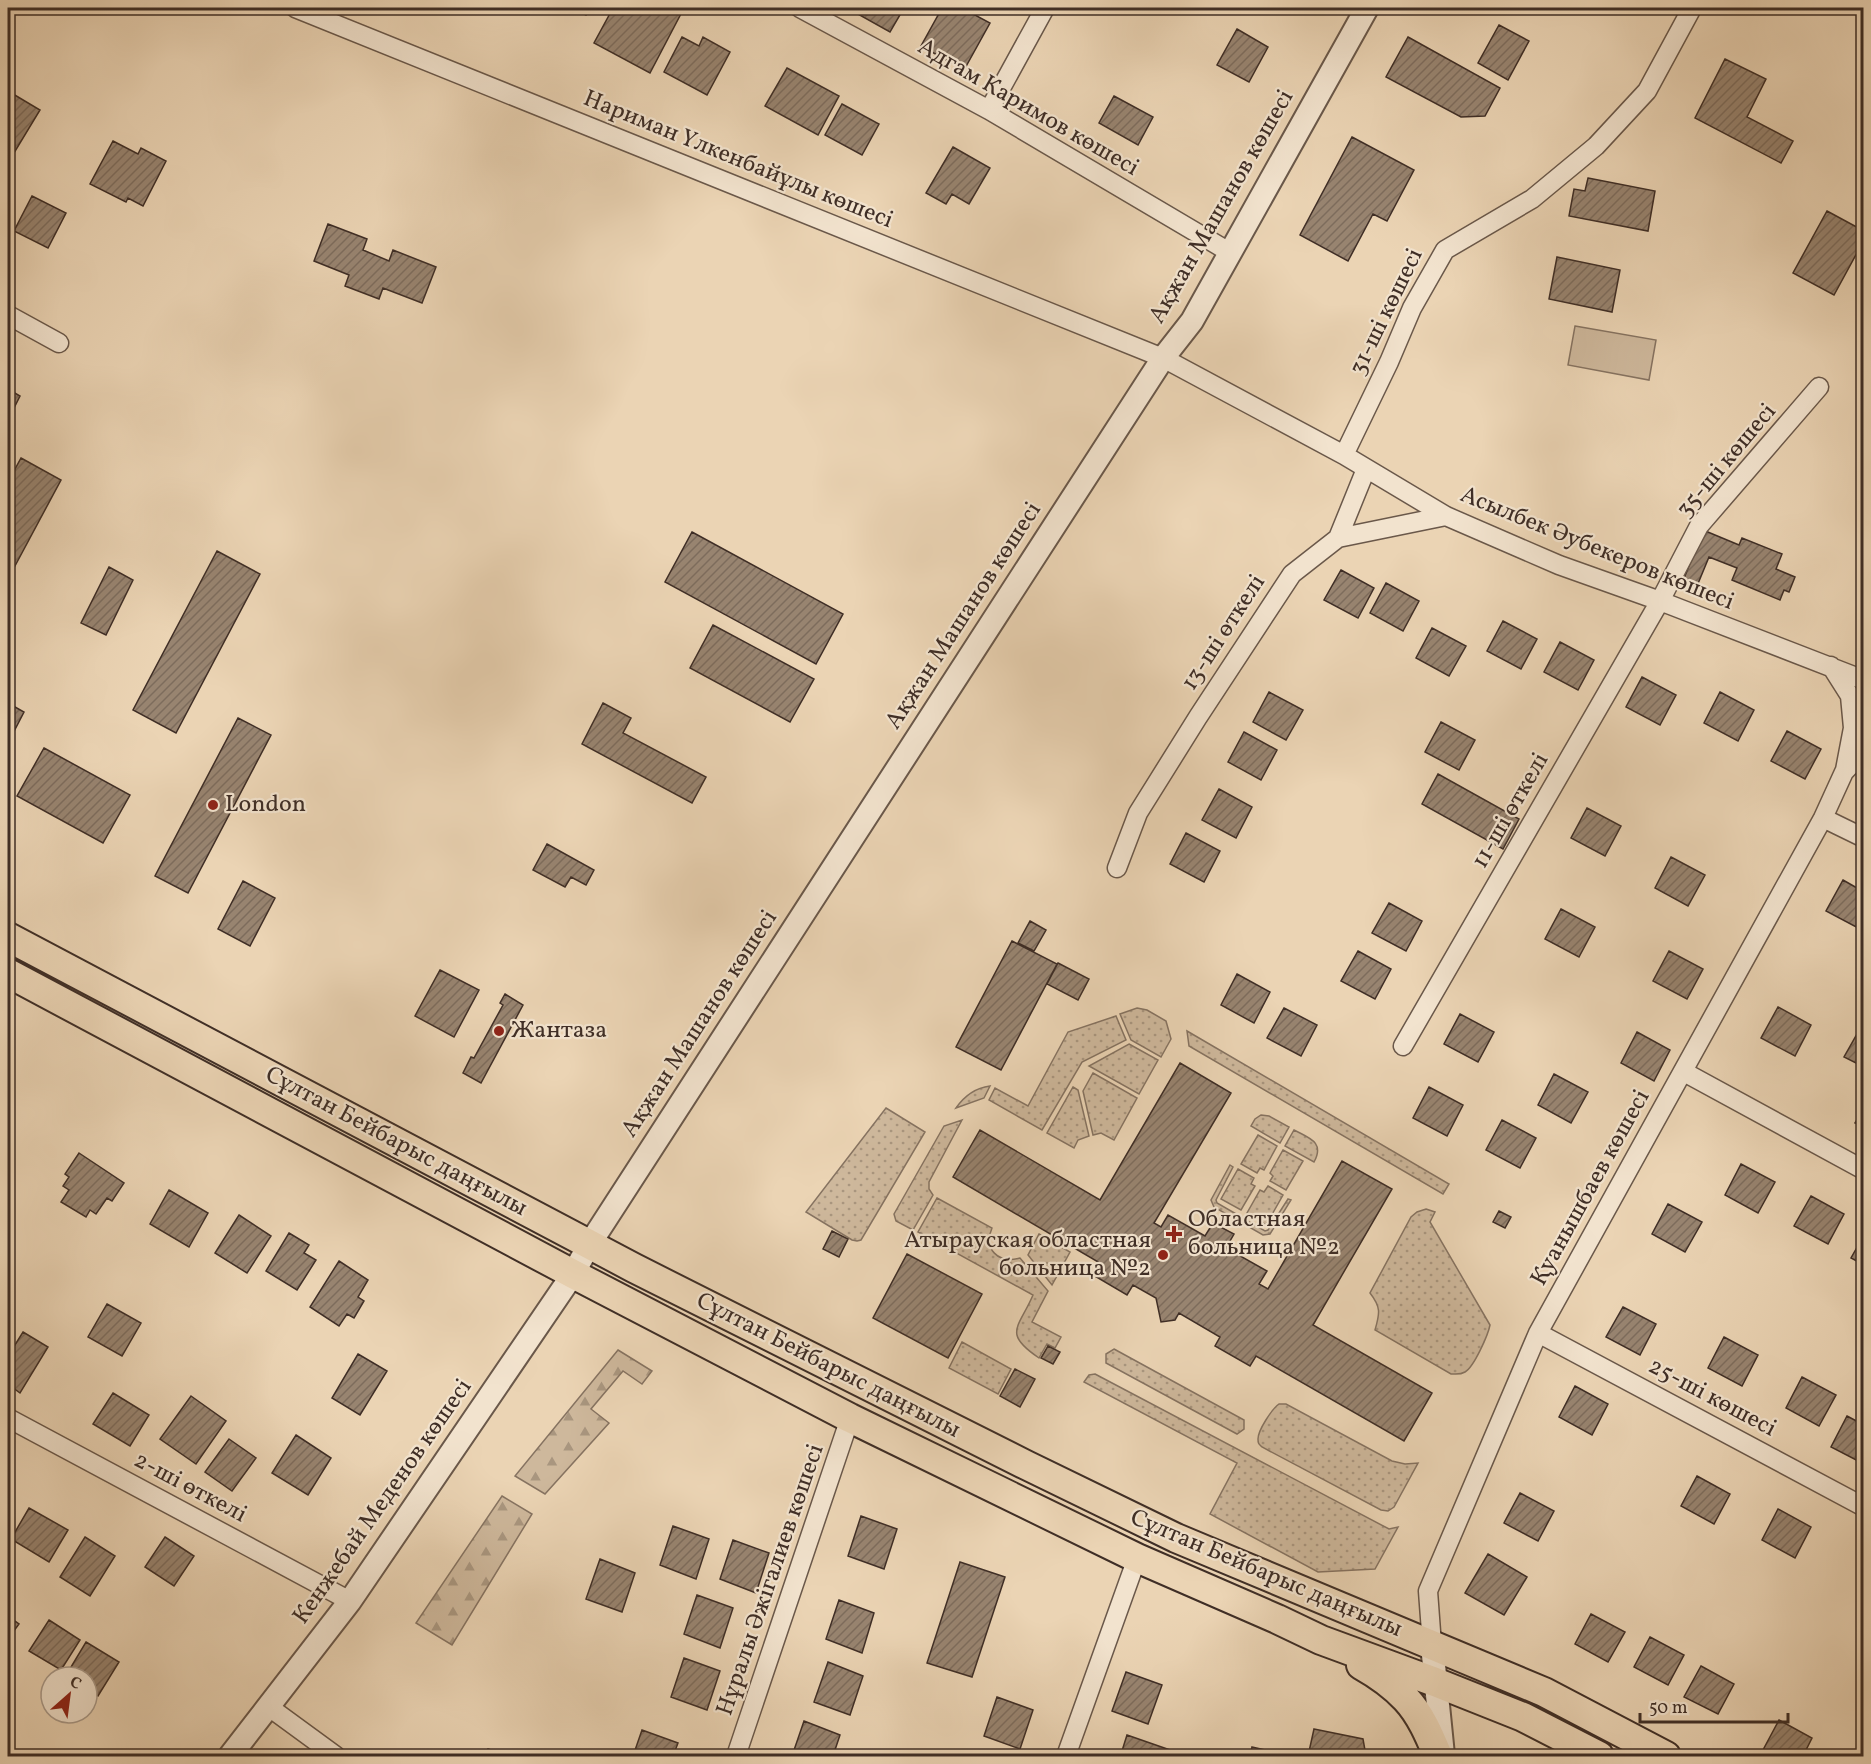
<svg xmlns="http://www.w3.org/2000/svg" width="1871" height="1764" font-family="Vollkorn,serif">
<defs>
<pattern id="grass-dots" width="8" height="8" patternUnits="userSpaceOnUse" patternTransform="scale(1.5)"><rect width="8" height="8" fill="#ceb89c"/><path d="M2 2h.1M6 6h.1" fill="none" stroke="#a9967f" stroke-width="1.8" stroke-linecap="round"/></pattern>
<pattern id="forest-firs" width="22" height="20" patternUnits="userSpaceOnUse" patternTransform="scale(1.5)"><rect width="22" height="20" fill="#ceb89c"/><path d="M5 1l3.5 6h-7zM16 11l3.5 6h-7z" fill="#a9967f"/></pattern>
<pattern id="building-hatch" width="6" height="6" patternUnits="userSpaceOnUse" patternTransform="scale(1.5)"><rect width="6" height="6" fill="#988470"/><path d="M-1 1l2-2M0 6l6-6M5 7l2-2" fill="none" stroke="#7d6c5c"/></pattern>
</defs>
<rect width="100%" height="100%" fill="#ebd4b4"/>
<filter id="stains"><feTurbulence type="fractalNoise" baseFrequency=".00333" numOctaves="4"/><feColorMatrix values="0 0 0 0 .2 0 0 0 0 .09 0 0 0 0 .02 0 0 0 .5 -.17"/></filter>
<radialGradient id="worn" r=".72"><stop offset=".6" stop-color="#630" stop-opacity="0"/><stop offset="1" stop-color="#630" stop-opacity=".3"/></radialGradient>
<path fill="url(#grass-dots)" stroke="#867361" stroke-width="1.5" d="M1137 1008 1147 1010 1166 1021 1171 1039 1161 1057 1131 1040 1120 1014Z
M1116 1016 1126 1040 1082 1062 1042 1130 989 1100 995 1088 1028 1106 1068 1032Z
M1187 1031 1449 1184 1443 1194 1189 1046Z
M1129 1044 1158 1060 1139 1094 1089 1066Z
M1093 1073 1137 1098 1114 1140 1101 1133 1093 1135 1083 1091Z
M990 1086 984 1098 956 1108C965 1095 975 1088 990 1086Z
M1073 1087 1078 1090 1089 1136 1078 1140 1074 1148 1047 1133Z
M886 1108 925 1132 861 1240 857 1241 852 1240 806 1212Z
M1261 1115 1269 1116 1289 1127 1280 1143 1251 1126 1255 1119Z
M962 1120 929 1182V1189L933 1195 913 1230 896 1221 894 1214 944 1126Z
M1294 1130C1309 1138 1325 1142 1314 1162L1285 1146Z
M1258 1135 1277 1146 1264 1170 1260 1168 1257 1173 1241 1164Z
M1283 1150 1303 1161 1286 1190 1270 1181 1273 1176 1270 1173Z
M1230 1165 1233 1167 1216 1200 1217 1203 1238 1215 1235 1219 1214 1207 1211 1200Z
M1238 1169 1254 1178 1251 1184 1255 1186 1241 1210 1221 1199Z
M1268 1186 1283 1195 1266 1225 1247 1213 1260 1190 1264 1192Z
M937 1198 992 1228C983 1249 998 1264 1020 1258L1048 1291 1032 1322 1061 1337 1055 1348 1047 1344 1039 1358C1002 1333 1019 1328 1033 1295L918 1232Z
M1288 1199 1291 1200 1270 1234 1263 1235 1242 1223 1244 1219 1265 1231 1268 1230Z
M1426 1209 1435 1212 1430 1222 1490 1325C1488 1335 1474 1367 1465 1372 1460 1375 1456 1374 1451 1374L1375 1330C1380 1313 1381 1307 1370 1293L1411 1217 1417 1212Z
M1039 1234 1070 1252 1052 1285 1028 1255Z
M962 1342 1011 1369 998 1394 949 1368Z
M1114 1349 1244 1420V1429L1237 1434 1106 1363V1354Z
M1095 1374 1389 1529 1398 1527 1375 1569 1318 1572 1210 1514 1237 1463 1084 1382 1089 1375Z
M1279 1404H1286L1392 1461 1405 1464 1418 1463 1394 1507 1388 1511 1381 1510 1262 1447C1259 1444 1258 1444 1258 1439 1258 1430 1272 1409 1279 1404Z"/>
<path fill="url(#forest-firs)" stroke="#867361" stroke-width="1.5" d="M618 1350 652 1371 642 1384 623 1371 591 1409 609 1423 545 1494 515 1476Z
M502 1496 532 1514 452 1645 416 1623Z"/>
<path fill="#ceb89c" stroke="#867361" stroke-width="1.5" d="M1575 326 1656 340 1649 380 1568 365Z"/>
<path fill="url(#building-hatch)" stroke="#3f2e26" stroke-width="1.5" d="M572 8H590L586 15Z
M613 8H684L650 73 594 43Z
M859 8H904L890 32 856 13Z
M942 8H962L990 23 964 70 921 46Z
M1499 25 1529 41 1508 80 1478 63Z
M1237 29 1268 47 1249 82 1217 65Z
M682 37 699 46 703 37 730 52 707 95 664 72Z
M1408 37 1500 88 1485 116 1461 117 1386 77Z
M1725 59 1766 79 1747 117 1793 141 1781 163 1695 118Z
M787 68 839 96 818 135 765 106Z
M8 91 40 110 14 153 8 149Z
M1114 96 1153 117 1138 145 1099 123Z
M842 104 879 124 862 155 825 135Z
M1352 137 1414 170 1387 221 1373 214 1348 261 1300 235Z
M113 141 138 154 141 148 166 161 143 206 128 198 126 202 90 184Z
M953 147 990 168 969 204 952 194 946 204 926 193Z
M1588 178 1655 191 1648 231 1569 216 1574 189 1585 191Z
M32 196 66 213 48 248 14 231Z
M1827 211 1864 231V240L1834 295 1793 273Z
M328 224 367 239 363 250 389 261 393 250 436 267 422 303 383 288 379 299 345 286 349 275 314 261Z
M1557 257 1620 270 1612 312 1549 299Z
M8 389 20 396 8 420Z
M21 458 61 480 8 579V482Z
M1703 530 1739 545 1742 538 1782 554 1776 569 1795 577 1789 592 1784 590 1780 600 1732 580 1737 568 1709 557 1697 586 1683 581Z
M692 532 843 614 816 664 665 582Z
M217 551 260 574 176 733 133 710Z
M109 567 133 580 106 635 81 623Z
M1341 570 1374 588 1358 618 1324 600Z
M1386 583 1419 601 1403 631 1370 613Z
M1503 621 1537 639 1521 669 1487 651Z
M713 625 814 679 790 722 690 668Z
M1432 628 1466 646 1449 676 1416 658Z
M1560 642 1594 660 1578 690 1544 672Z
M1642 677 1676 695 1660 725 1626 707Z
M1269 692 1303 710 1286 740 1253 722Z
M1720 692 1754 710 1738 741 1704 723Z
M8 703 24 712 8 743Z
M603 703 631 718 623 733 706 777 692 803 582 744Z
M238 718 271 735 188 893 155 876Z
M1441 722 1475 740 1459 770 1425 752Z
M1787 731 1821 749 1805 779 1771 761Z
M1244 732 1277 750 1261 780 1228 762Z
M44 748 130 795 103 843 17 796Z
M1438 774 1519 819 1503 849 1422 804Z
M1219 789 1252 807 1236 838 1202 820Z
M1587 808 1621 826 1605 856 1571 838Z
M1186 833 1220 851 1204 882 1170 864Z
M547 844 594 870 586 885 571 877 565 887 533 870Z
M1671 857 1705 875 1688 906 1655 888Z
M1843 880 1864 892V922L1860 929 1826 911Z
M243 881 275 898 250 946 218 929Z
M1389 903 1422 921 1406 951 1372 933Z
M1561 909 1595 927 1579 957 1545 939Z
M1030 921 1046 930 1034 951 1018 943Z
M1012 941 1057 964 1001 1070 956 1047Z
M1358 951 1391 969 1375 999 1341 981Z
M1669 951 1703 969 1687 999 1653 981Z
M1058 963 1089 979 1078 1000 1047 984Z
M440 970 479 990 454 1037 415 1016Z
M1237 974 1270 992 1254 1023 1221 1005Z
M505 994 523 1005 481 1083 463 1073 471 1057 474 1058 503 1005 500 1003Z
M1778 1007 1811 1025 1795 1056 1761 1038Z
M1284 1008 1317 1025 1301 1056 1267 1038Z
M1460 1014 1494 1032 1478 1062 1444 1044Z
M1861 1027 1864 1028V1067L1844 1057Z
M1637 1032 1670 1050 1654 1081 1621 1063Z
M1180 1063 1231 1093 1154 1223 1161 1227 1168 1215 1205 1236 1213 1223 1234 1234 1226 1248 1267 1271 1259 1284 1268 1289 1342 1161 1392 1189 1313 1325 1432 1393 1404 1441 1256 1356 1250 1366 1215 1346 1220 1337 1179 1313 1175 1320 1161 1322 1156 1298 1133 1285 1127 1295 1093 1275 1100 1263 953 1177 980 1130 1100 1200Z
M1554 1074 1588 1092 1571 1123 1538 1105Z
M1429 1087 1463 1105 1447 1136 1413 1118Z
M1864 1108V1127L1855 1123Z
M1502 1120 1536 1138 1520 1168 1486 1150Z
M79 1153 124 1183 112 1201 107 1198 96 1214 90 1210 86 1217 61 1202 69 1190 63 1186 69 1177 65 1174Z
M1741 1164 1775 1182 1758 1213 1725 1195Z
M169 1190 208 1213 189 1247 150 1224Z
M1811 1196 1844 1214 1828 1244 1794 1226Z
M1668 1204 1702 1222 1685 1252 1652 1234Z
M1499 1211 1511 1217 1505 1228 1493 1222Z
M239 1215 271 1236 247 1273 215 1253Z
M832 1231 848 1239 839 1257 823 1249Z
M289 1233 309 1245 304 1253 316 1260 297 1290 266 1271Z
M1864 1235V1265L1851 1258Z
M907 1254 982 1294 948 1358 873 1318Z
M339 1261 368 1280 358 1297 364 1301 354 1318 347 1314 339 1326 310 1307Z
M107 1304 141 1323 122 1356 88 1337Z
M1623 1307 1656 1324 1640 1355 1606 1337Z
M23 1332 48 1347 20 1393 8 1384V1356Z
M1724 1337 1758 1355 1742 1386 1708 1368Z
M1048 1346 1060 1352 1053 1364 1041 1358Z
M358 1354 387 1371 360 1415 332 1398Z
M1015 1369 1035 1379 1020 1407 1000 1396Z
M1802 1377 1836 1395 1819 1426 1786 1408Z
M1575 1386 1608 1404 1592 1435 1559 1417Z
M113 1393 149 1415 130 1446 93 1424Z
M191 1396 226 1421 196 1464 160 1439Z
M1847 1416 1864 1425V1464L1831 1447Z
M296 1435 331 1458 308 1495 272 1473Z
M229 1439 256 1458 232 1491 205 1472Z
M1697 1476 1730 1494 1714 1524 1681 1506Z
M1520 1493 1554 1511 1538 1541 1504 1523Z
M29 1508 68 1530 49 1562 11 1539Z
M1778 1509 1811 1527 1795 1558 1762 1540Z
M861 1516 897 1529 884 1569 848 1556Z
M673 1526 709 1539 696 1579 660 1565Z
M85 1537 115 1556 90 1596 60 1577Z
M165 1537 194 1556 174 1586 145 1567Z
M733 1540 769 1553 756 1593 720 1579Z
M1488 1554 1527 1577 1504 1615 1465 1593Z
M600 1559 635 1573 622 1612 586 1599Z
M960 1562 1005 1577 972 1677 927 1663Z
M697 1595 733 1608 720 1648 684 1634Z
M839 1600 874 1613 862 1653 826 1639Z
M1591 1614 1625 1632 1608 1662 1575 1644Z
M8 1616 19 1624 8 1639Z
M49 1620 80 1640 61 1670 29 1651Z
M1650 1637 1684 1655 1668 1685 1634 1667Z
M86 1642 119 1662 98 1696 89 1691 87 1694V1677H65Z
M684 1658 720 1671 707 1710 671 1697Z
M828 1662 863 1676 850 1715 814 1702Z
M1701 1666 1734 1684 1718 1714 1684 1697Z
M1126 1672 1162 1685 1148 1724 1112 1711Z
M997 1697 1033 1710 1020 1749 984 1736Z
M1779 1720 1812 1738 1803 1756H1774L1763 1750Z
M804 1721 840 1735 833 1756H792Z
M1314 1729 1363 1739 1366 1756H1308Z
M642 1730 678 1743 673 1756H633Z
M1127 1735 1173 1751 1171 1756H1128L1121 1754Z
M1252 1747 1291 1756H1250Z
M488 1749 509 1756H485Z"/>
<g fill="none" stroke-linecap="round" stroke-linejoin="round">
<g stroke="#6a584a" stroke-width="21">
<path id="minor" d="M295 8 1163 358 1344 455 1446 516 1559 565 1660 601 1864 680
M800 8 989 110 1231 253
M989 110 1045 8
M8 315 59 343
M1344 455 1389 362 1412 308 1445 250 1532 199 1596 146 1647 91 1692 8
M1338 538 1366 469
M1831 666 1850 696 1853 728 1845 770
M1823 818 1864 838
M1117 868 1138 813 1198 717 1292 574 1338 538 1446 516
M1403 1046 1660 601 1699 526 1819 387
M1684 1072 1864 1170
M1538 1333 1864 1507
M8 1418 350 1601
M1432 1645 1428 1591 1538 1333 1823 818 1844 772 1864 751
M269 1707 336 1756
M736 1756 850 1418
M1066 1756 1137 1558"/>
</g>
<g stroke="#6a584a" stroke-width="26">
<path id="tertiary" d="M1432 1645 1443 1755
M230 1756 350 1601 573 1274 589 1245 1163 358 1192 321 1367 8"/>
</g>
<g stroke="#3f2e26" stroke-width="32">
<path id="primary" d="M8 937 634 1268 1026 1465 1176 1538 1544 1692 1666 1756
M8 973 573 1274 850 1418 1137 1558 1277 1619 1321 1640 1435 1682 1523 1717 1599 1756
M1361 1665C1377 1674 1393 1685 1406 1699 1421 1715 1430 1737 1438 1756"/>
</g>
<use href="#minor" stroke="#f2e3ce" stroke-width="18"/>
<use href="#tertiary" stroke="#f2e3ce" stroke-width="22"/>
<use href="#primary" stroke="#ebd4b4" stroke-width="28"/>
</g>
<g fill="#8f2418" stroke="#f2e3ce" stroke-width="2">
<circle cx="213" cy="805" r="6"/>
<circle cx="499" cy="1031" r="6"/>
<path d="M1171 1225h6v6h6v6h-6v6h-6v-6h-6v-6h6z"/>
<circle cx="1163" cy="1255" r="6"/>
</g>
<g text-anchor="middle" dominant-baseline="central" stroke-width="4.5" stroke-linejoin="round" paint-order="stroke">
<g font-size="24" fill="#3f2e26" stroke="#f2e3ce">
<text transform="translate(1028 108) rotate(30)">Адгам Каримов көшесі</text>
<text transform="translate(738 160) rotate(22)">Нариман Үлкенбайұлы көшесі</text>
<text transform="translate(1222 207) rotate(-60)">Ақжан Машанов көшесі</text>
<text transform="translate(1387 312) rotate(-64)">31-ші көшесі</text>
<text transform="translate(1727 461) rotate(-50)">35-ші көшесі</text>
<text transform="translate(1597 549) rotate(22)">Асылбек Әубекеров көшесі</text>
<text transform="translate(964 616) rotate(-57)">Ақжан Машанов көшесі</text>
<text transform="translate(1224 633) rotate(-57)">13-ші өткелі</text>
<text transform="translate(1511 811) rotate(-60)">11-ші өткелі</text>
<text transform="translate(700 1024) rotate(-57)">Ақжан Машанов көшесі</text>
<text transform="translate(396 1142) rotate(28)">Сұлтан Бейбарыс даңғылы</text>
<text transform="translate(1591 1188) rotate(-61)">Қуанышбаев көшесі</text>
<text transform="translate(828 1366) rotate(27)">Сұлтан Бейбарыс даңғылы</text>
<text transform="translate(1712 1398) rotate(28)">25-ші көшесі</text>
<text transform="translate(190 1488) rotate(28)">2-ші өткелі</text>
<text transform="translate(383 1502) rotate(-55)">Кенжебай Меденов көшесі</text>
<text transform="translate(1266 1574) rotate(23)">Сұлтан Бейбарыс даңғылы</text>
<text transform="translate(771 1580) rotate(-71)">Нұралы Әжiгалиев көшесi</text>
</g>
<g font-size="24" fill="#3f2e26" stroke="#f2e3ce" text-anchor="start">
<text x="225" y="805">London</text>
<text x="511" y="1031">Жантаза</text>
<text x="1188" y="1220">Областная<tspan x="1188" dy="28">больница №2</tspan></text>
<text x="1151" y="1241" text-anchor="end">Атырауская областная<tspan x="1151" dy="28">больница №2</tspan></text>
</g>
</g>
<rect width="1871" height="1764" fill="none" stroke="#ebd4b4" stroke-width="30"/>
<rect x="9" y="9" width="1853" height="1746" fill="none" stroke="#3f2e26" stroke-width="3"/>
<rect x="15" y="15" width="1841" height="1734" fill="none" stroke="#3f2e26" stroke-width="1.5"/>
<g transform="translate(69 1695) rotate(28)"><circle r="28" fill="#f2e3ce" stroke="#aa9b8b" stroke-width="1.5"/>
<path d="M0-4.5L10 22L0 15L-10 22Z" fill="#8f2418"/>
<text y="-9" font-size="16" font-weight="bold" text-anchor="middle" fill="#3f2e26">С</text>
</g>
<path d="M1640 1713v9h148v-9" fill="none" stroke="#3f2e26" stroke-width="3"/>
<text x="1649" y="1713" font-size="18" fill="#3f2e26" stroke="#f2e3ce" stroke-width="4.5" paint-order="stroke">50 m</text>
<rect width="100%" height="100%" filter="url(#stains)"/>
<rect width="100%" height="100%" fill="url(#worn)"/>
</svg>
